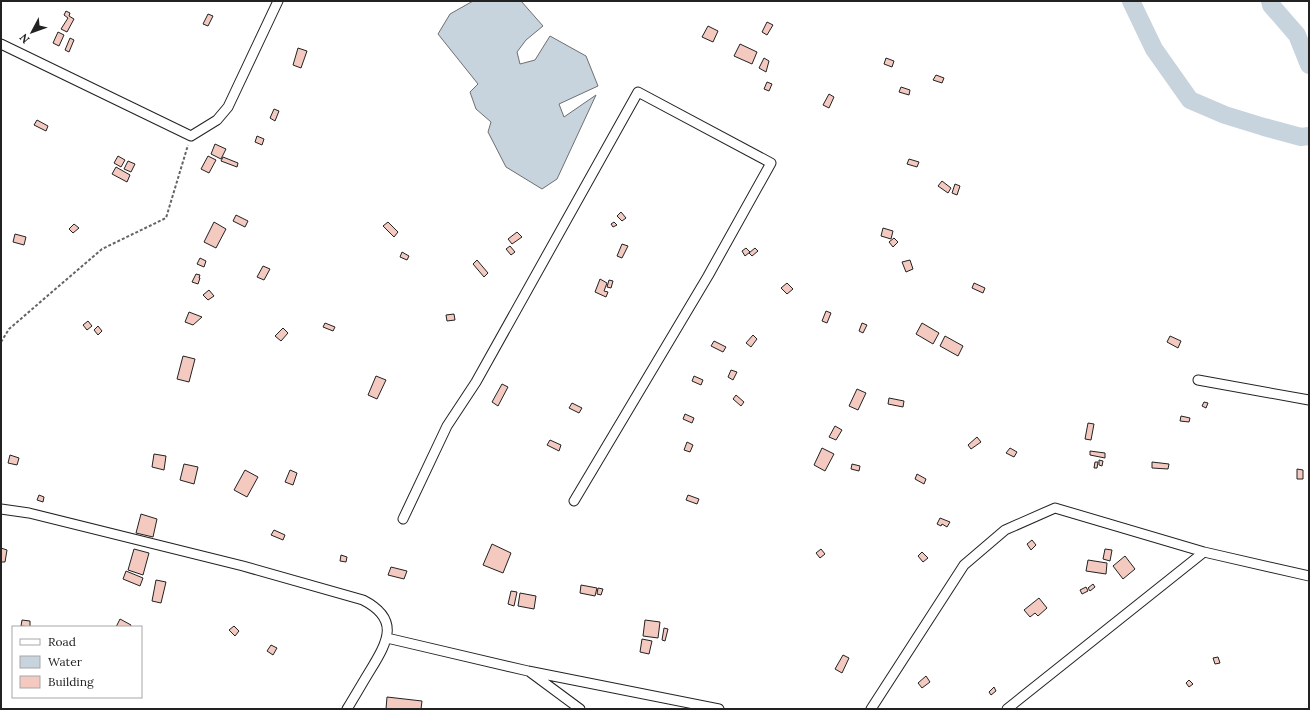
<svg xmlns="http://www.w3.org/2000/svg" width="1310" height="710" font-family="Lora,serif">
<rect width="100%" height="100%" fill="#fff"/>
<path fill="#c7d3dd" stroke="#6f6f6f" d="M473 1H521L543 26 526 40 517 52 520 64 535 60 550 36 586 56 598 86 559 104 564 117 596 95 557 179 542 189 506 167 488 132 491 122 476 109 470 92 478 84 438 34 450 14Z"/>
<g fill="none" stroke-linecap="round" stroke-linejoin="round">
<path stroke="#c7d3dd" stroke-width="18" d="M1131 1 1154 49 1190 100 1225 115 1264 127 1301 137 1309 136
M1270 1 1271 5 1297 35 1309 65"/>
</g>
<path fill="#f3c9c0" stroke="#222" d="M66 11 70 13 69 16 74 19 67 32 61 29 68 18 64 15Z
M208 14 213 16 208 26 203 24Z
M767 22 773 25 767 35 762 32Z
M708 26 718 31 713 42 702 37Z
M58 32 64 35 59 46 53 43Z
M70 38 74 40 69 52 65 50Z
M740 44 757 52 752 64 734 56Z
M298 48 307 51 301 68 293 65Z
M764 58 769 61 766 72 759 68Z
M886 58 894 61 892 67 884 64Z
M936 75 944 78 942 83 933 80Z
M767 82 772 84 769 91 764 89Z
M901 87 910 90 909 95 899 92Z
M829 94 834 97 829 108 823 105Z
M274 109 279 111 275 121 270 118Z
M37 120 48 126 46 131 34 125Z
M257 136 264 139 262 145 255 142Z
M215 144 226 149 221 159 211 154Z
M118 156 125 160 121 167 114 163Z
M208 156 216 160 209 173 201 169Z
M223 157 238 163 237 167 221 161Z
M909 159 919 162 917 167 907 164Z
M128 161 135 164 131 172 124 169Z
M116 167 130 175 127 182 112 174Z
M942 181 951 188 948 193 938 186Z
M955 184 960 186 957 195 952 193Z
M621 212 626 218 622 221 617 216Z
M236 215 248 221 245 227 233 221Z
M214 222 226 229 216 248 204 242Z
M388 222 398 232 394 237 383 226Z
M614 222 617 225 613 227 611 224Z
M74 224 79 228 73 233 69 229Z
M883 228 893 231 891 239 881 236Z
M517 232 522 237 512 244 508 239Z
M15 234 26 237 24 245 13 242Z
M894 238 898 242 893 247 889 242Z
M622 244 628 246 622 258 617 256Z
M510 246 515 252 511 255 506 249Z
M746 248 750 252 745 256 742 251Z
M755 248 758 251 752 256 749 253Z
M402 252 409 256 407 260 400 257Z
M200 258 206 261 204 267 197 264Z
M477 260 488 273 484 277 473 264Z
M910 260 913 269 906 272 902 262Z
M263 266 270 269 264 280 257 277Z
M196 274 200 275 199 278H200L198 284 192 282Z
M600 279 607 283 604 291 608 292 606 297 595 292Z
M609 280 613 281 611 288 607 287Z
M787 283 793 289 787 294 781 288Z
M974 283 985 288 983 293 972 288Z
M209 290 214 296 208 300 203 295Z
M826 311 831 313 827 323 822 321Z
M189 312 202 317 193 325 185 322Z
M454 314 455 320 447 321 446 315Z
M88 321 92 326 87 330 83 325Z
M325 323 335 327 333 331 323 327Z
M862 323 867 325 863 333 859 331Z
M922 323 939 333 933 344 916 334Z
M98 326 102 331 98 335 94 330Z
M283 328 288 333 281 341 275 336Z
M753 335 757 339 751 347 746 343Z
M945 336 963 346 958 356 940 346Z
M1170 336 1181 341 1178 348 1167 342Z
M714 341 726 347 723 352 711 346Z
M183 356 195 359 189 382 177 379Z
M731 370 737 372 733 380 728 377Z
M376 376 386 380 377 399 368 395Z
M694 376 703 380 701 385 692 381Z
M502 384 508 387 498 406 492 402Z
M857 389 866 393 858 410 849 406Z
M736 395 744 402 741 406 733 399Z
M889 398 904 401 903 407 888 404Z
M1204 402 1208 403 1206 408 1202 406Z
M572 403 582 408 579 413 569 408Z
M685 414 694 418 692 423 683 419Z
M1181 416 1190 418 1189 422 1180 421Z
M1088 423 1094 424 1091 440 1085 439Z
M835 426 842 430 836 440 829 437Z
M977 437 981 442 971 449 968 445Z
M550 440 561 445 559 451 547 445Z
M687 442 693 445 690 452 684 450Z
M822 448 834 454 825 471 814 465Z
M1010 448 1017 452 1014 457 1006 453Z
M1090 451 1105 453V458L1090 455Z
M154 454 166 456 164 470 152 467Z
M10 455 19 458 17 465 8 463Z
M1099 460 1103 461 1102 466 1099 465Z
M1095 462H1098L1097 468H1094Z
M1152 462 1169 464 1168 469 1152 468Z
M184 464 198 467 194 484 180 480Z
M852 464 860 466 859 471 851 469Z
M1297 469 1303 470V479H1297Z
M245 470 258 477 247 497 234 490Z
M290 470 297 473 293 485 285 482Z
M917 474 926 479 924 484 915 479Z
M39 495 44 497 43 502 37 500Z
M688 495 699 499 697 504 686 500Z
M141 514 157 519 153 537 136 533Z
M940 518 950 522 947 527 942 524 941 526 937 524Z
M274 530 285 535 283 540 271 535Z
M1032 540 1036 545 1031 550 1027 544Z
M492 544 511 553 503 573 483 565Z
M1 548 7 550 5 562H1Z
M134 549 149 553 143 575 128 570Z
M821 549 825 554 820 558 816 553Z
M1105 549 1112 550 1110 561 1103 559Z
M922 552 928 558 923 562 918 556Z
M341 555 347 557 346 562 340 561Z
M1125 556 1135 569 1123 579 1113 566Z
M1088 560 1107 563 1106 574 1086 571Z
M391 567 407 571 404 579 388 575Z
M126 571 143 578 140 586 123 579Z
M156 580 166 582 161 603 152 601Z
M1093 584 1095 587 1090 591 1088 588Z
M581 585 597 588 595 596 580 593Z
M1086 587 1088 591 1082 594 1080 590Z
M598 588 603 589 601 595 597 594Z
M511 591 517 592 514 606 508 604Z
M520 593 536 596 534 609 518 606Z
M1039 598 1047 608 1038 616 1035 613 1030 617 1024 610Z
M120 619 131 625 130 627H116Z
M22 620 30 621V627L21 626Z
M645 620 660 622 658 638 643 636Z
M234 626 239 631 235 636 229 630Z
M664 628 668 629 665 641 662 640Z
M642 639 652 641 649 654 640 652Z
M271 645 277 648 273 655 267 651Z
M843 655 849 658 842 673 835 669Z
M1218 657 1220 663 1215 664 1213 658Z
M926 676 930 682 922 688 918 683Z
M1189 680 1193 684 1189 687 1186 683Z
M994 687 996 691 991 695 989 692Z
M387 697 422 701 421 709H386Z"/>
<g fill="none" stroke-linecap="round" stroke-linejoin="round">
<g stroke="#222" stroke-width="11">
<path id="minor" d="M1 44 191 136 217 120 228 107 278 1
M1198 380 1309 400
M1 509 29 513 243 566 363 600C400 619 388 641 371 669 363 682 355 696 347 709
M403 519 447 426 476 382 638 92 771 163 708 276 574 501
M387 638 528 671 719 709
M530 672 580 709
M871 709 964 565 1005 530 1055 508 1204 552 1309 576
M1007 709 1204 552"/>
</g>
<path stroke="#646464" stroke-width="2" stroke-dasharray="3 2" stroke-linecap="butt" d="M1 342 9 329 102 249 166 218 188 145"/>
<use href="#minor" stroke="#fff" stroke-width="9"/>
</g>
<rect width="1310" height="710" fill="none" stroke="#222222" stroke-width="4"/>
<rect x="12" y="626" width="130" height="72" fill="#ffffff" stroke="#a7a7a7"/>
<rect x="20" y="639" width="20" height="6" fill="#ffffff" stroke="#a7a7a7"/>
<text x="48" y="646" font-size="12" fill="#222222">Road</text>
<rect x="20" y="656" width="20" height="12" fill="#c7d3dd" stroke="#a7a7a7"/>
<text x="48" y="666" font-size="12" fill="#222222">Water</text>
<rect x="20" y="676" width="20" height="12" fill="#f3c9c0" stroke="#a7a7a7"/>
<text x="48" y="686" font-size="12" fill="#222222">Building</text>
<g transform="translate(32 32) rotate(229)" stroke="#ffffff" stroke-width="3" paint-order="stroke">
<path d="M0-3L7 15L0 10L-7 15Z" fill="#222222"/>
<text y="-6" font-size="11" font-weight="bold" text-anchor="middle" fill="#222222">N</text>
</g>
</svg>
